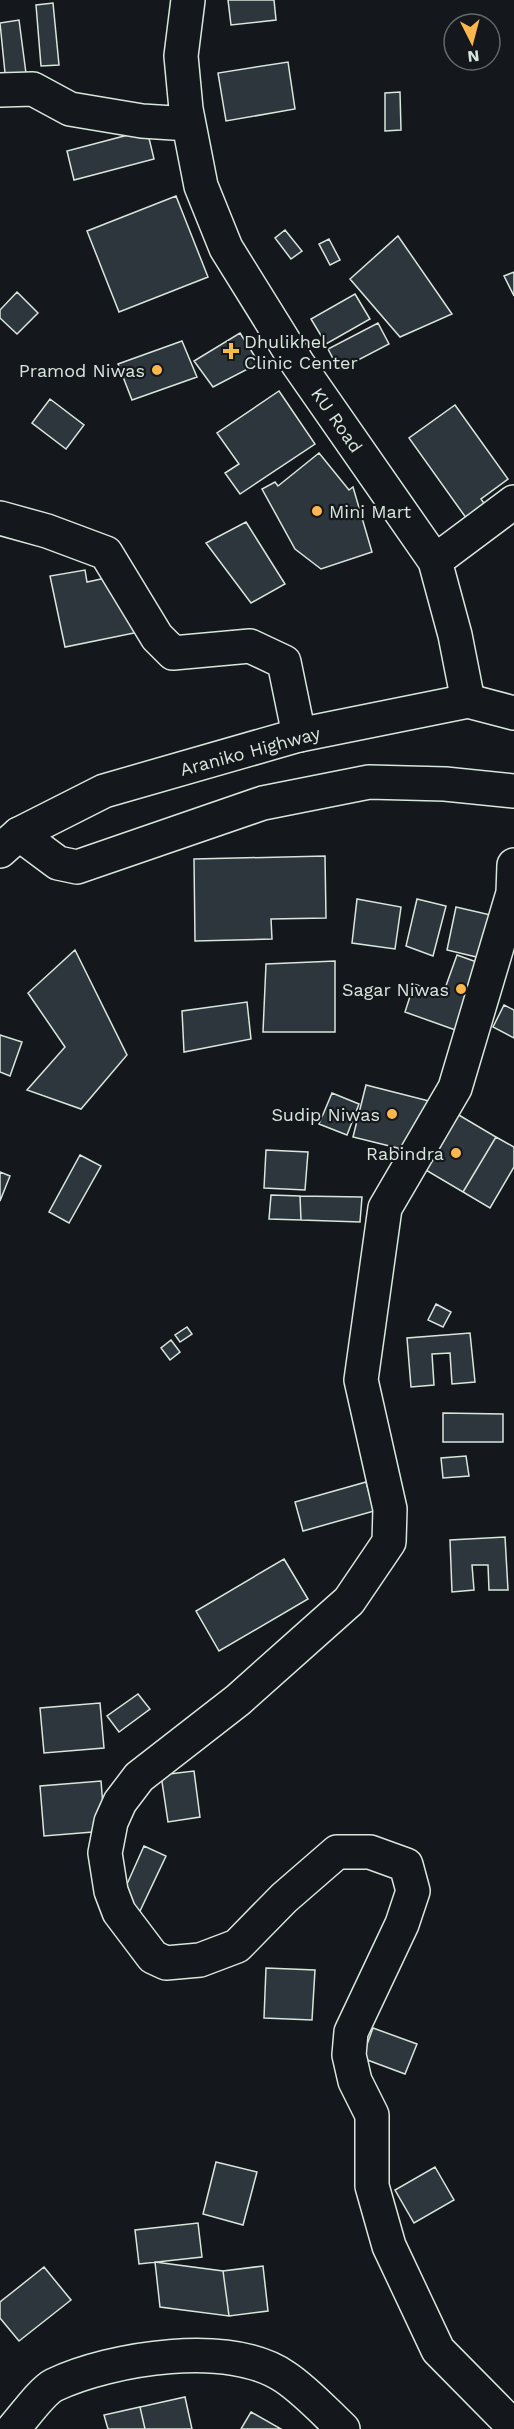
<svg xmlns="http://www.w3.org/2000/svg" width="514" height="2429" font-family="'Work Sans',sans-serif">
<rect width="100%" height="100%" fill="#14181c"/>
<path fill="#2c363c" stroke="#d8e6dc" stroke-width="1.5" d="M228 0H274L276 20 231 25Z
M53 3 59 65 41 66 36 5Z
M19 20 27 81 6 83 0 23Z
M288 62 295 109 226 121 218 73Z
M400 92 401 130 385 131V93Z
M147 130 154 159 74 180 67 151Z
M176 196 208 277 119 312 87 231Z
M285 230 302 251 291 259 275 238Z
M398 236 452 314 400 337 350 279Z
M329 239 340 260 330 265 319 244Z
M514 272V296L504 276Z
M17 292 38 313 17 334 0 318V310Z
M355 294 370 319 326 344 311 319Z
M378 323 389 344 339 370 328 349Z
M240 333 259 363 213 387 194 361Z
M182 341 197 377 132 400 118 364Z
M279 391 315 444 240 494 225 473 239 464 217 433Z
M50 399 84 425 66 449 32 423Z
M455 405 508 479 481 499 488 509 469 522 409 438Z
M319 453 349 490 353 487 372 552 321 569 295 549 262 489 275 482 278 486Z
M246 522 285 584 251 603 206 543Z
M85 570 87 582 110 577 139 632 65 647 50 576Z
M325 856 326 918 271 919 272 939 195 941 194 859Z
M357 899 401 907 395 949 352 943Z
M417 899 446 906 433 956 406 946Z
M456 907 495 916 485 959 447 950Z
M75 950 127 1055 81 1109 27 1090 65 1047 28 993Z
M457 955 485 965 461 1032 405 1012 414 984 443 994Z
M335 961V1032H263L266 964Z
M247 1002 251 1039 184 1052 182 1011Z
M504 1005 514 1010V1038L493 1027Z
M0 1035 22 1042 10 1076 0 1072Z
M366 1085 429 1101 410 1151 353 1137Z
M332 1093 359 1104 347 1135 319 1124Z
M452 1111 496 1137 463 1192 419 1166Z
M496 1137 514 1147V1167L490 1208 463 1192Z
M266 1150 308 1152 305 1190 264 1188Z
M80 1155 101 1166 69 1223 49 1212Z
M0 1172 10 1176 0 1201Z
M271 1195 300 1196 301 1220 269 1219Z
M300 1196 362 1197 360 1222 301 1220Z
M436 1304 451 1312 443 1327 428 1320Z
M187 1327 192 1334 180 1342 175 1335Z
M470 1333 475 1382 452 1384 450 1353 432 1354 434 1385 411 1387 407 1338Z
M171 1340 180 1352 170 1360 161 1348Z
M443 1413 503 1414V1442H443Z
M466 1456 469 1476 443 1478 441 1458Z
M366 1482 374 1511 303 1531 295 1502Z
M505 1537 508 1590H489L488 1565H472L474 1590 452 1592 450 1540Z
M284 1559 308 1599 219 1651 196 1611Z
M138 1694 150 1709 119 1732 107 1716Z
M100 1703 104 1748 44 1753 40 1708Z
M194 1771 200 1817 168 1822 161 1775Z
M101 1781 105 1831 44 1836 40 1786Z
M144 1846 166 1856 140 1911 119 1902Z
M266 1968 315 1970 312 2020 264 2018Z
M373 2028 417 2044 405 2074 362 2058Z
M216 2162 257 2172 243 2225 203 2214Z
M435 2167 454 2200 414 2223 395 2190Z
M198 2223 202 2257 139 2264 135 2230Z
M155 2262 223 2271 229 2316 160 2307Z
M263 2266 268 2311 229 2316 223 2271Z
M44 2267 71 2300 19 2341 0 2318V2302Z
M185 2397 192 2429H145L140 2407Z
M140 2407 145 2429H108L104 2415Z
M251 2412 281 2429H241Z"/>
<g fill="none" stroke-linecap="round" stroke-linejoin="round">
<g stroke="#d8e6dc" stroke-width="36">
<path id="minor" d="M188 0 181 56 186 109 201 186 226 248 298 364 435 561 455 635 468 701
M0 90 33 89 70 109 142 121 189 124
M0 518 47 531 106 553 157 637 173 653 250 646 284 662 299 735
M435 561 514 502
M19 834 58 863 77 867 263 803 369 782 445 784 514 791
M514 865 513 893 455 1088 385 1208 361 1380 390 1509 389 1542 349 1601 238 1700 139 1777 120 1802 111 1822 105 1853 111 1891 119 1912 153 1957 166 1963 200 1960 237 1946 284 1898 337 1852H370L406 1865 413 1891 402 1924 351 2032 349 2055 355 2081 372 2115V2186L389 2246 438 2350 514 2427
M13 2429C23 2418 42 2391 54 2385 111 2358 230 2339 285 2377 306 2391 325 2412 343 2429"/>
</g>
<g stroke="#d8e6dc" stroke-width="36">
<path id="highway" d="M0 851 19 834 104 791 299 735 468 701 514 713"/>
</g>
<use href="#minor" stroke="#14181c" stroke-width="33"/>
<use href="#highway" stroke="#14181c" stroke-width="33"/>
</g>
<g fill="#ffb74d" stroke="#14181c" stroke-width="2">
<path d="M228 342h6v6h6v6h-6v6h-6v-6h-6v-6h6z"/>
<circle cx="157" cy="370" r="6"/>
<circle cx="317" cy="511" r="6"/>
<circle cx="461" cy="989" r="6"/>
<circle cx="392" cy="1114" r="6"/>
<circle cx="456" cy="1153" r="6"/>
</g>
<g text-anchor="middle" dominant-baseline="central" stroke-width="4.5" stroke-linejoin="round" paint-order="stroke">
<g font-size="18" fill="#d8e6dc" stroke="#14181c" text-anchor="end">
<text x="244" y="341" text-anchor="start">Dhulikhel<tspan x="244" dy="21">Clinic Center</tspan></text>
<text x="145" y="370">Pramod Niwas</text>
<text x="329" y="511" text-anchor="start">Mini Mart</text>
<text x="449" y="989">Sagar Niwas</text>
<text x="380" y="1114">Sudip Niwas</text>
<text x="444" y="1153">Rabindra</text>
</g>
<g font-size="18" fill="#d8e6dc" stroke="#14181c">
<text transform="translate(337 420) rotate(55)">KU Road</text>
<text transform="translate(250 751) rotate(-15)">Araniko Highway</text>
</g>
</g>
<g transform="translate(472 42) rotate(174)"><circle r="28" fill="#14181c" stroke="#626a69" stroke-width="1.5"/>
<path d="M0-4.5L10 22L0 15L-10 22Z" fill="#ffb74d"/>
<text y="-9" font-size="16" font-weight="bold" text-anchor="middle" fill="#d8e6dc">N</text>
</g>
</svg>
